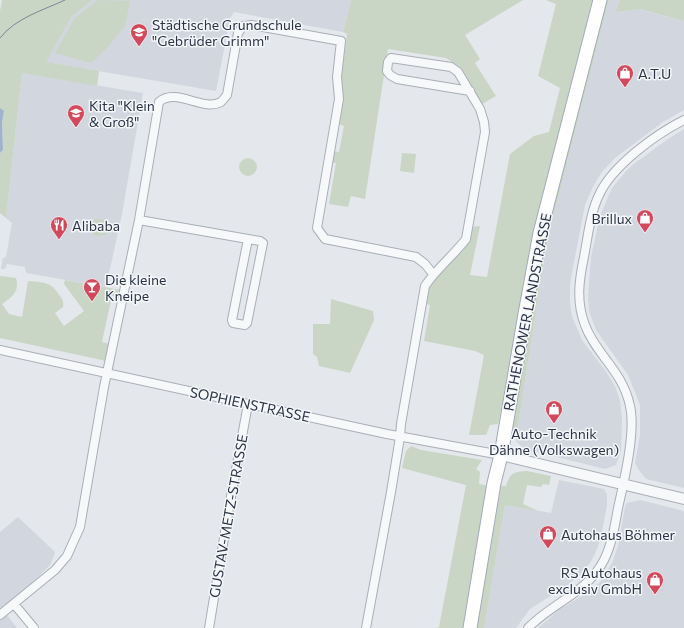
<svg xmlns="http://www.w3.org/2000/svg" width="684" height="628" font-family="Commissioner,sans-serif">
<rect width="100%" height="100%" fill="#e4e7ec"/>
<path fill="#d2d6de" d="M93 0H351L343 32 234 12 230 18 216 91 45 62 72 16Z
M609 0H620L617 12 639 9 684 21V110L663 122 615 158 601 173 592 189 585 205 573 267 570 285V302L572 316 582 340 607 373 615 386 620 400 622 419 621 451 616 465 605 469 525 449 521 446 516 441 517 432 547 241Z
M22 73 143 93 122 214 106 287 26 273 25 267 7 264 5 269H1L3 258 6 257 12 223 6 218Z
M684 129V488L646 479 638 469 635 463 640 435V405L628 375 596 330 589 311 588 296 591 257 600 216 612 188 626 171 635 163 668 139Z
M559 480 604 489 607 494V506L600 541 595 554 590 563 579 576 569 584 530 609 516 628H484L505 505 551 513Z
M640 500 684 511V628H538L559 610 588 592 600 582 612 563 618 546 625 507 627 503Z
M18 517 55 552 51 564 4 611 17 628H0V532Z"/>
<path fill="#c9d6c5" d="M2 0H93L72 16 46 62 99 71 97 86 22 73 6 218 0 213V153L3 150 2 123 4 112 0 108V11Z
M98 0 130 1 125 26 105 50 91 63 55 53 75 18Z
M351 0H523L465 35 480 59 475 63 496 96 482 104 461 68 446 58 388 49 365 199 351 196 348 207 329 204 336 163 330 162 332 151 339 152 344 126 338 124 342 104 341 81 347 34 343 32Z
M546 0H595L498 424 490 425 486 435H469L484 355 475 351 424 341 430 305 425 303 428 288 471 227 480 226 470 275 487 277 510 154 534 136 549 132 560 88 538 76 556 4Z
M605 0H609L547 241 517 432 512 429 534 289 547 219Z
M620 0H684V21L640 9 616 12Z
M402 153 416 154 414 173 400 171Z
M239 167a9 9 0 1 1 18 0a9 9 0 1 1-18 0Z
M96 219 106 220 111 224 110 232C105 236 99 237 93 235L90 222Z
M0 276 16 278C20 291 12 297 2 304L9 314 22 317 28 281C44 283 51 281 60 296 63 300 64 302 63 307L55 313 64 326 84 311 64 284 65 280 121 290 120 297 112 296 102 342 110 344 106 361 0 338Z
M331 299 373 311 374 320 350 373 319 366 317 357 313 354V324H330Z
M411 446 421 450 482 460 476 469 480 472 479 484 490 486 466 628H436L439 627 466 485 402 468 406 451Z
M527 471 551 476 549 485 543 484 541 487 527 485 523 504 538 511 505 505 484 628H476L501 486H506C510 473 513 472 527 471Z"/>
<path fill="#9fb4cc" d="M0 108 4 111 2 123 3 150 0 153Z"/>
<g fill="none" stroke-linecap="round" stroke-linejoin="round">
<g stroke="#a9aeb7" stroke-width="10">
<path id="minor" d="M139 220 248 239 232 320 233 323 245 325 247 323 263 243 260 241 248 239
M0 350 387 434 501 455
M14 604 34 628
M0 615 55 570 67 556 80 527 104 387 139 220 159 102C176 87 203 112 221 102 223 100 225 97 227 95L238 33 243 26 252 25 341 41 337 77 339 99 317 228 325 239 416 257 425 264 433 274
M209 628 230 502 248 404
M366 628 391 492 400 437 401 424 425 286C436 269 453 256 466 239L485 132 484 122 480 109 458 72 451 67 391 58 388 62 387 71 390 75 397 79 470 91
M528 628C552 603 588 592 604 560 612 544 615 525 618 508 624 481 636 432 630 406 623 371 596 355 585 325 576 302 579 280 584 257 588 236 590 214 599 195 612 166 656 134 684 120"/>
</g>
<g stroke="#a9aeb7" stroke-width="12">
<path id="tertiary" d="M501 455 684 499"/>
</g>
<g stroke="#a3abb8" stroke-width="15">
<path id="primary" d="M470 628 494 483 501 455 525 314 540 233 600 0"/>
</g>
<use href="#minor" stroke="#f7f8fa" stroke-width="8"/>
<use href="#tertiary" stroke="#f7f8fa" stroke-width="10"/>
<use href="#primary" stroke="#fff" stroke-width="13"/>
<path stroke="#7d8696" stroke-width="1" d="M0 38C15 18 44 10 65 0"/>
</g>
<defs>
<g id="school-pin" transform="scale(0.9)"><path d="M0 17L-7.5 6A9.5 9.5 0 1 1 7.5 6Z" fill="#d1495b" stroke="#f4f6f9"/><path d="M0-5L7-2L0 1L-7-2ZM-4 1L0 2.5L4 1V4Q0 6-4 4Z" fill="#fff"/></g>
<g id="shop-pin" transform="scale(0.9)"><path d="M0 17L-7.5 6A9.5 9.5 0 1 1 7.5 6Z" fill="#d1495b" stroke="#f4f6f9"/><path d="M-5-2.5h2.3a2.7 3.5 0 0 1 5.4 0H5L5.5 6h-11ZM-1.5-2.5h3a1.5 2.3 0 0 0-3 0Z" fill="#fff"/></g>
<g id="restaurant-pin" transform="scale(0.9)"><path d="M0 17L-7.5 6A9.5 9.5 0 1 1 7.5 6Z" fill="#d1495b" stroke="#f4f6f9"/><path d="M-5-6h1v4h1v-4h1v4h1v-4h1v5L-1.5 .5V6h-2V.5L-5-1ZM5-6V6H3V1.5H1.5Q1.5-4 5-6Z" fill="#fff"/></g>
<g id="bar-pin" transform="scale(0.9)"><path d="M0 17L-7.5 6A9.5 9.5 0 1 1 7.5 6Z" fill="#d1495b" stroke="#f4f6f9"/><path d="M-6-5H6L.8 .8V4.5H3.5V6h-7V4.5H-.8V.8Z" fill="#fff"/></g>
</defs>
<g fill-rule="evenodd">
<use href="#school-pin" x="139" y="32"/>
<use href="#shop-pin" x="625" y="73"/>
<use href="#school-pin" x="76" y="113"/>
<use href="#shop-pin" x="645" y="218"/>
<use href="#restaurant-pin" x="59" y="225"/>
<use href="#bar-pin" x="92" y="287"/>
<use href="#shop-pin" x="554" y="409"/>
<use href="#shop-pin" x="548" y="534"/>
<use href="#shop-pin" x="655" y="580"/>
</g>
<g text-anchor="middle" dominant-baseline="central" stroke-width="3" stroke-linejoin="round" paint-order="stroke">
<g font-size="14" fill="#2b3445" stroke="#f4f6f9" text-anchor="start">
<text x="152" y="24">Städtische Grundschule<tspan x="152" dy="16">"Gebrüder Grimm"</tspan></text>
<text x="638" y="73">A.T.U</text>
<text x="89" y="105">Kita "Klein<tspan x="89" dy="16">&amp; Groß"</tspan></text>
<text x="632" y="218" text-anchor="end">Brillux</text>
<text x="72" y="225">Alibaba</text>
<text x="105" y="279">Die kleine<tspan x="105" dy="16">Kneipe</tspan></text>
<text x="554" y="433" text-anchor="middle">Auto-Technik<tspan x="554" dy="16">Dähne (Volkswagen)</tspan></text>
<text x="561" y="534">Autohaus Böhmer</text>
<text x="642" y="572" text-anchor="end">RS Autohaus<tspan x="642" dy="16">exclusiv GmbH</tspan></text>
</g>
<g font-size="14" fill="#2b3445" stroke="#f4f6f9">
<text transform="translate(527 312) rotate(-79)">RATHENOWER LANDSTRASSE</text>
<text transform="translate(250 404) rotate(12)">SOPHIENSTRASSE</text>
<text transform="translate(228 516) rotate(-80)">GUSTAV-METZ-STRASSE</text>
</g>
</g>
</svg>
